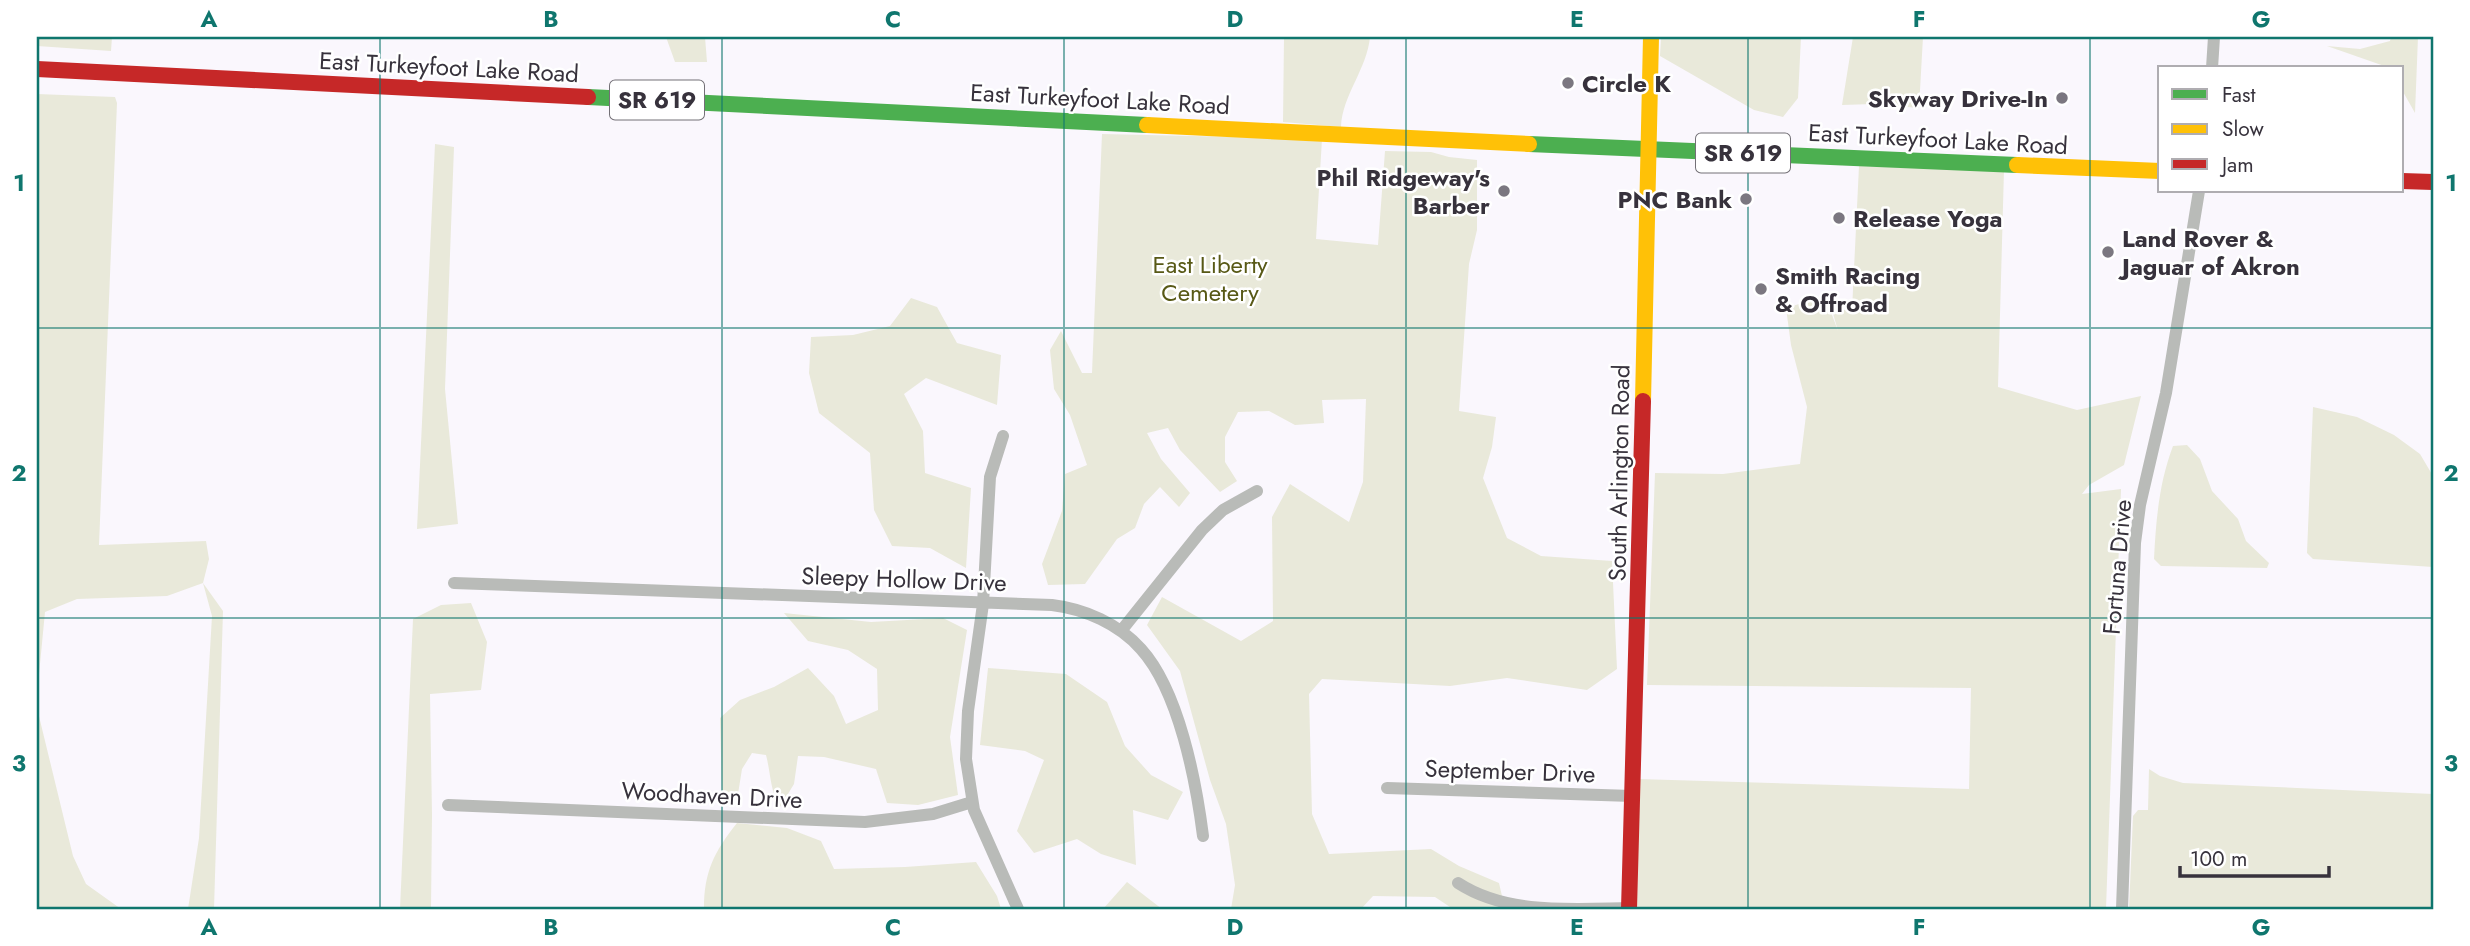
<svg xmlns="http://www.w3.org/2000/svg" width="2470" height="946" font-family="Jost,sans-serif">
<rect width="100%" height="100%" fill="#faf7fd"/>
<path fill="#e9e9da" d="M37 37H112L111 51 37 46Z
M666 37H705L707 62H675Z
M1284 37H1370C1367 69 1342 96 1341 127L1283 122Z
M1661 37H1801L1798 98 1783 117 1754 110 1660 56Z
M1853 37H1923L1919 108 1873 104 1842 105Z
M2391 37H2418L2415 113 2402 90V68H2390L2327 46 2360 49 2390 41Z
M37 94 115 97 117 103 99 545 206 541 209 559 203 583 223 611 214 909H188L199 838 212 616 203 583 167 596 77 599 45 612 37 695Z
M1102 134 1322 139 1316 239 1378 245 1385 151 1431 152 1449 157 1477 160V230L1469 264 1459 411 1496 417 1492 447 1483 478 1507 538 1541 556 1612 561 1617 669 1587 690 1507 678 1450 686 1322 679 1309 694 1312 814 1329 854 1431 849 1459 866 1499 883 1505 909H1453L1435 897 1373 896 1361 909H1231L1235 885 1226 824 1210 780 1180 671 1147 625 1162 597 1241 641 1273 621 1272 517 1290 484 1349 522 1363 482 1366 399 1322 400 1324 423 1295 425 1269 411 1238 412 1225 437V462L1237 481 1220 492 1180 450 1168 428 1147 433 1161 459 1190 493 1179 507 1160 487 1144 504 1135 528 1117 539 1085 584 1048 585 1042 564 1062 511 1065 474 1087 465 1070 415 1054 389 1050 350 1061 331 1082 373H1092Z
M435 144 454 147 445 389 458 524 417 529Z
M1859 166 2004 170 1998 387 2077 410 2141 396 2124 465 2089 485 2082 494 2121 489 2106 909H1637L1638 779 1969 789 1971 688 1647 685 1655 473 1723 474 1800 464 1807 407 1791 345 1786 308 1825 296 1838 331 1832 310H1852Z
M911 298 937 307 957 343 1001 355 997 405 926 378 904 394 923 431 925 473 971 488 966 568 930 548 892 546 874 510 870 453 819 413 809 373 811 337 853 335 890 326Z
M2313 407 2357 417 2394 435 2420 454 2433 476V567L2313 559 2307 553Z
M2187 445 2200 459 2212 491 2238 519 2246 541 2269 563 2267 568 2161 566 2154 559C2156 520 2159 483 2173 446Z
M471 603 487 642 481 690 430 694 432 815 431 909H400L413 619 441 605Z
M784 613 871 622 943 618 967 630 950 737 958 795 918 805 887 803 876 769 824 757 798 756 794 784 780 807C770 791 771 774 766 755L752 753 742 769 738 794 722 792 720 718 740 700 774 687 808 668 834 696 846 724 878 710 877 669 848 650 808 641Z
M988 668 1066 674 1107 702 1125 746 1151 775 1183 792 1168 820 1133 810 1136 865 1101 854 1077 839 1034 853 1017 831 1044 760 1025 751 980 745Z
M37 708 73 856 86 884 121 909H37Z
M2149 769 2160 776 2183 783 2433 794V909H2129L2133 816 2138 810H2148Z
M737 823 787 828 821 841 834 869 905 867 976 862 997 896 1001 909H704C704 872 714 852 737 823Z
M1127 882 1162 909H1103Z"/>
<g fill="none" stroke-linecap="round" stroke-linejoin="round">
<path stroke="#b9bbb8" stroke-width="12" d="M2212 68 2214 37
M1003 436 990 477 983 604 968 711 966 759 974 810 1018 909
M454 583 1052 605C1085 609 1119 624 1141 649 1179 691 1196 781 1203 836
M1121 631 1202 530 1223 510 1257 491
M1387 788 1632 796
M448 805 865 822 933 814 972 802
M1458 883C1507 915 1572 909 1629 908
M2122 909 2135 543 2140 505 2166 393 2199 191"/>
<path stroke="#4caf50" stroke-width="16" d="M588 97 1147 125
M1529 144 2017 165"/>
<path stroke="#ffc107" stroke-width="16" d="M1147 125 1529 144
M2017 165 2160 171
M1643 401 1651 37"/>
<path stroke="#c62828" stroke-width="16" d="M37 69 588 97
M2402 181 2433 182
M1629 909 1643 401"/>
</g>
<path fill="none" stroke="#0f766e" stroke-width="2" stroke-opacity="0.55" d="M380 37V909M722 37V909M1064 37V909M1406 37V909M1748 37V909M2090 37V909M37 328H2433M37 618H2433"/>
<g fill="#7b7780" stroke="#fff" stroke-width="2.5">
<circle cx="1568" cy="83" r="7"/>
<circle cx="2062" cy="98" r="7"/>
<circle cx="1504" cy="191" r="7"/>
<circle cx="1746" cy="199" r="7"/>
<circle cx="1839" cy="218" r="7"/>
<circle cx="2108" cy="252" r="7"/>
<circle cx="1761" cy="289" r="7"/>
</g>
<g text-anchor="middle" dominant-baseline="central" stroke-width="5" stroke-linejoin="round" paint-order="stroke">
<g fill="#fff" stroke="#737076" stroke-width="2">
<rect x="610" y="80.5" width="94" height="39" rx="5"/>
<rect x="1696" y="133.5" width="94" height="39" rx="5"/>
</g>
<g font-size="23" font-weight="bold" fill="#37323c">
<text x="657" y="100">SR 619</text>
<text x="1743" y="153">SR 619</text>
</g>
<g font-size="24" fill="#37323c" stroke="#fff">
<text transform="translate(449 67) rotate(3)">East Turkeyfoot Lake Road</text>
<text transform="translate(1100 99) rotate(3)">East Turkeyfoot Lake Road</text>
<text transform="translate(1938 139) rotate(3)">East Turkeyfoot Lake Road</text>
<text transform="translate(1619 473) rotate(-89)">South Arlington Road</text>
<text transform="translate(2117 567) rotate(-85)">Fortuna Drive</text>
<text transform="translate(904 579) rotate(2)">Sleepy Hollow Drive</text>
<text transform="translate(1510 771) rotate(2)">September Drive</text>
<text transform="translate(712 795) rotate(3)">Woodhaven Drive</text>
</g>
<g font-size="24" font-weight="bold" fill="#37323c" stroke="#fff" text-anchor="start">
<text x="1582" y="83">Circle K</text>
<text x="2048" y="98" text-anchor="end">Skyway Drive-In</text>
<text x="1490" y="177" text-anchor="end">Phil Ridgeway's<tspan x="1490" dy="28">Barber</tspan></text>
<text x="1732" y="199" text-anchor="end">PNC Bank</text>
<text x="1853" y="218">Release Yoga</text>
<text x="2122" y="238">Land Rover &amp;<tspan x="2122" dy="28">Jaguar of Akron</tspan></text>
<text x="1775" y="275">Smith Racing<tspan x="1775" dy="28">&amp; Offroad</tspan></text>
</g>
<g font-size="24" fill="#585916" stroke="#fff">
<text x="1210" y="264">East Liberty<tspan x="1210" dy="28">Cemetery</tspan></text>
</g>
</g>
<rect width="2470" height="946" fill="none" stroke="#ffffff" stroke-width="77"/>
<rect x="2158" y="66" width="245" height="126" fill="#ffffff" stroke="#afadb1" stroke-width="2"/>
<rect x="2172" y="89" width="35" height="10" fill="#4caf50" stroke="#afadb1" stroke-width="2"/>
<text x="2222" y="102" font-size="21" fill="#37323c">Fast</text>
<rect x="2172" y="124" width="35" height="10" fill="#ffc107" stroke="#afadb1" stroke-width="2"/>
<text x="2222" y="136" font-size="21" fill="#37323c">Slow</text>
<rect x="2172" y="159" width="35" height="10" fill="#c62828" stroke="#afadb1" stroke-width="2"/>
<text x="2222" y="172" font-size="21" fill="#37323c">Jam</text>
<path d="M2180 866v10h149v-10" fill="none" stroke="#37323c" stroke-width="3.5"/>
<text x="2190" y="866" font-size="21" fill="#37323c" stroke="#ffffff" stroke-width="5" paint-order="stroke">100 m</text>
<rect x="38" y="38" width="2394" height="870" fill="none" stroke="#0f766e" stroke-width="2.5"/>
<g font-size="23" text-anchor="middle" font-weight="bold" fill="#0f766e">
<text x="209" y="27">A</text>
<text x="551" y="27">B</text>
<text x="893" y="27">C</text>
<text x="1235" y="27">D</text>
<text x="1577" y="27">E</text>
<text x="1919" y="27">F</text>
<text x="2261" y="27">G</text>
<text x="19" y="191">1</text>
<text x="2451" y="191">1</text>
<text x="19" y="481">2</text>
<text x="2451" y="481">2</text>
<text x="19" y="771">3</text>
<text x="2451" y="771">3</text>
<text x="209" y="935">A</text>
<text x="551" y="935">B</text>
<text x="893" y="935">C</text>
<text x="1235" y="935">D</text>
<text x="1577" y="935">E</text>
<text x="1919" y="935">F</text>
<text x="2261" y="935">G</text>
</g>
</svg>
